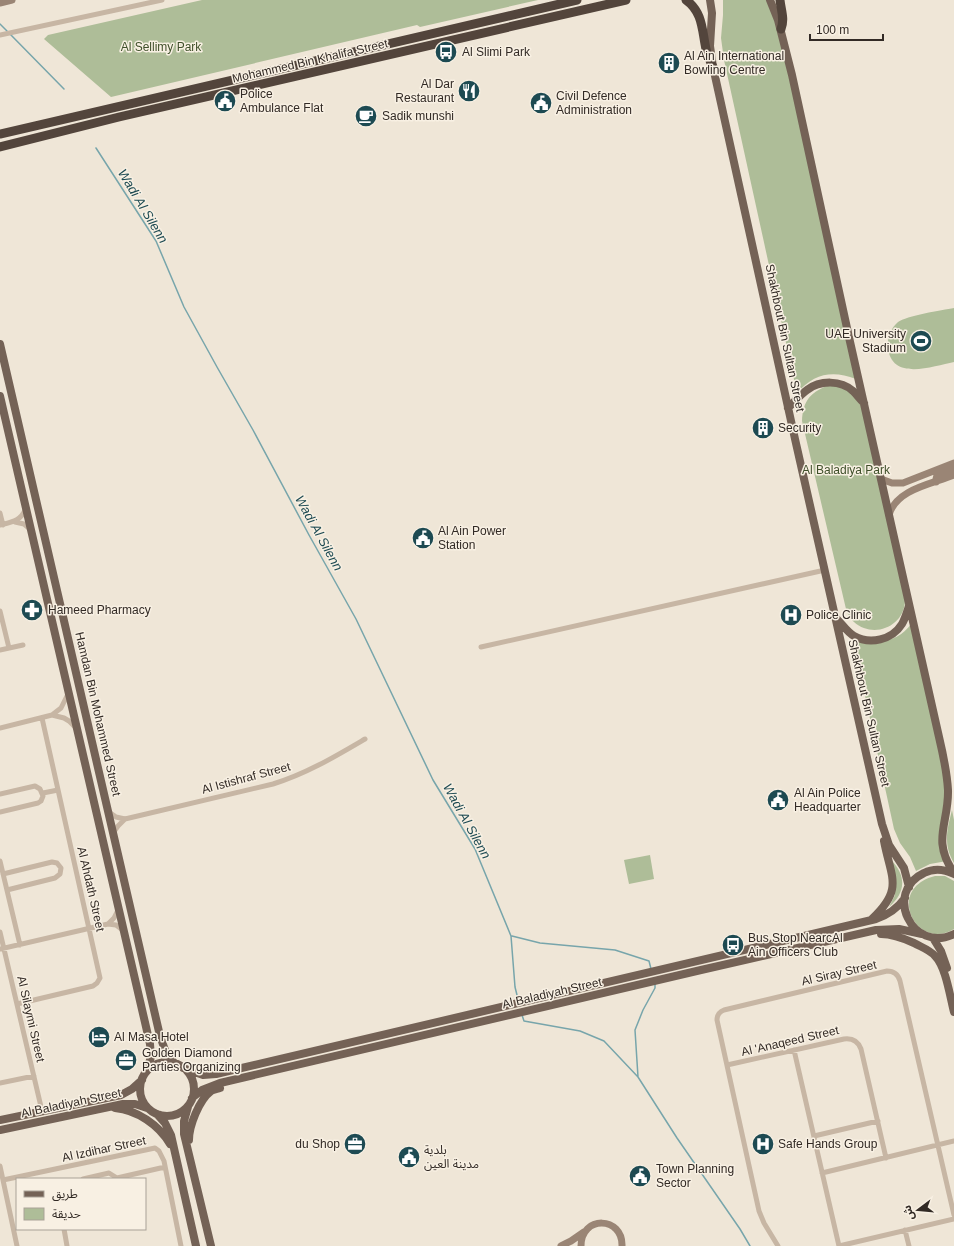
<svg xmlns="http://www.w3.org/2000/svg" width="954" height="1246" font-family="Arial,'Noto Sans Arabic',sans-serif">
<rect width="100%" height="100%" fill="#efe6d7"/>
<path fill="#aebd98" d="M202 0H538L420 27 417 25 111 97 44 39 48 35Z
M723 0H770L776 14 856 379C833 370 814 373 797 393L724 60 721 38 723 15Z
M954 308V362C933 366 891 382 888 347 887 338 891 328 898 322 906 316 942 310 954 308Z
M827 386H841L860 399 905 601C904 627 873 639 854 622 850 619 848 614 846 609L802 421C803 402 809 393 827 386Z
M912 623 947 778 943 821 947 861 930 864 916 871 910 857 900 843 894 829 852 636C878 640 894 647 912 623Z
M952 810 954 820V863C943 844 947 830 952 810Z
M650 855 654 879 629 884 624 860Z
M892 861C907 877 905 893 889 907L895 895Z
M935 876H945L954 881V929C917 952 884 889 935 876Z"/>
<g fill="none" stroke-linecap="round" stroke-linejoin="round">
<path stroke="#77a5ab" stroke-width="1.5" d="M0 24 7 31
M10 34 64 89
M96 148 156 241 184 307 217 367 253 430 309 535 356 619 433 780 475 849 511 936 515 987 518 999
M512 936 540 943 615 950 649 961 651 969
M522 1015 524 1021 580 1031 604 1041 638 1077 677 1138 740 1229 750 1246
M638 1077 635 1030 643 1010 655 988V984"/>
<path stroke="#c7b6a4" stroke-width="5" d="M0 35 162 0
M0 513 3 525
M15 522 24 524 30 529
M0 525C12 522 21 521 26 508
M0 611 9 648
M481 647 825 570
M0 650 23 645
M52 715 61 708 68 694
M0 728 52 715 64 718 69 721 76 728
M43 793 58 790
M0 794 35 786 40 789 43 796 41 801 38 803 0 812
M109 812 116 817 125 819 273 784C306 774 336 756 365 739
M113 833 118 826 125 819
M0 861 20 945
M3 874 52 862 57 863 61 868 60 874 55 878 7 890
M108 924 114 918 118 910
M0 932 42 1111
M0 949 108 924 116 925 124 931
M17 1004 93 986 97 983 100 978 42 718
M794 1050 839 1246 954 1219
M727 1065 844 1039C852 1038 858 1041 861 1049L886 1158
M0 1083 34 1076
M814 1136 878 1121
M0 1166 17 1246
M822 1173 954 1141
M83 1179 109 1173 117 1178 165 1167
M3 1180 155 1148 159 1151 164 1161 181 1246
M64 1229 67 1246
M905 1230 909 1246
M778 1246 764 1223 759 1211 717 1020C717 1015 719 1012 724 1010L887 971C894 971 898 974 900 981L954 1215"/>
<path stroke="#9a8575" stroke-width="7" d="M0 3 12 0
M881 479 892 483H903L954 463
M936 482V479L937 475 954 468
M889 515C896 489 932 484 954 475
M561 1246 571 1241 584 1232
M581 1246C581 1215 623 1216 622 1246"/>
<path stroke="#746256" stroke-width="8" d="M710 0 712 13 710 46 713 67 795 439 882 824 889 845 904 868 909 887
M770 0 778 20 792 75C839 296 889 517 939 737 943 754 947 772 948 790 949 823 931 840 954 873
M0 344 160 1036 165 1050 175 1064
M0 396 150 1044 151 1057 146 1072
M788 408C794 402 800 395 807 390 820 380 841 380 853 391 857 395 860 399 864 403
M836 618C842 624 847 632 854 636 870 645 892 640 902 624 905 619 907 612 909 606
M954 874C944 869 934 868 924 873 883 892 912 954 954 934
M872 919C904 889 891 878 884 841
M881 934C893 934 903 938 914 943 921 947 930 950 935 956 946 967 950 997 954 1012
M933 938 941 951 947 968
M140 1089a27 27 0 1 1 54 0a27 27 0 1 1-54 0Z
M183 1068 203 1075 216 1074 876 919C888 915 897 909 905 898
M192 1098 202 1090 220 1083 701 970 876 930 899 929 922 934
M188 1107 184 1121V1134L211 1246
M115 1108C137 1110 159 1125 170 1144
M157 1114 165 1123 171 1135 196 1246
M0 1120 121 1095 132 1089 142 1080
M0 1130 123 1104H135L147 1108
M189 1140C189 1126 199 1100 211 1091 213 1090 217 1089 220 1088"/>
<path stroke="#53453c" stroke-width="9" d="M686 0C703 12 702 31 706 49 707 55 710 61 713 67
M780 0C781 10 785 19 781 29
M0 134 577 0
M0 147 119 117 626 0"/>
</g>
<defs>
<g id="bus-disc" transform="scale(1.15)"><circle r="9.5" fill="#1d4a52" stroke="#f8f0e3"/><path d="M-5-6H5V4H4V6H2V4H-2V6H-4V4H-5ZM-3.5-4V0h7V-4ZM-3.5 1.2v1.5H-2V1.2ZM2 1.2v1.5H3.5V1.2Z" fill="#fff"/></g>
<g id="building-disc" transform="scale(1.15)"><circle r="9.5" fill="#1d4a52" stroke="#f8f0e3"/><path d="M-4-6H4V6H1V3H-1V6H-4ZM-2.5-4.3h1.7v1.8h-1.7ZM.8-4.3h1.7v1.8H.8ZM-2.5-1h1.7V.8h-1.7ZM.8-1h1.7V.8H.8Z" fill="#fff"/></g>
<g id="restaurant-disc" transform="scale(1.15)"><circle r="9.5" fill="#1d4a52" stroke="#f8f0e3"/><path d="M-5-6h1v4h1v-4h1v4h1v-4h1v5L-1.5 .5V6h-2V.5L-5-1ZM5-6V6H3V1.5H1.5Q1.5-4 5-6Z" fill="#fff"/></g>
<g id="civic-disc" transform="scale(1.15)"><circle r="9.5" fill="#1d4a52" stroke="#f8f0e3"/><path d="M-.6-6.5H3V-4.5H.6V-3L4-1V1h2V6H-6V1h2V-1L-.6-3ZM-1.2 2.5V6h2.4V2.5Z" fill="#fff"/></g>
<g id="cafe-disc" transform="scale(1.15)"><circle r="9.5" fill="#1d4a52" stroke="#f8f0e3"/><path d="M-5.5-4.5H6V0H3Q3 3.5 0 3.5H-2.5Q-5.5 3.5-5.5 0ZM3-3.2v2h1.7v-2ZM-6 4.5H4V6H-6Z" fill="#fff"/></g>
<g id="stadium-disc" transform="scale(1.15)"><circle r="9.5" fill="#1d4a52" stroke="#f8f0e3"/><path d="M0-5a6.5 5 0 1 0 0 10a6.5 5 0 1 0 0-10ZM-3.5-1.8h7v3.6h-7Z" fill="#fff"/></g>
<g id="pharmacy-disc" transform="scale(1.15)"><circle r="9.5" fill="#1d4a52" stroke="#f8f0e3"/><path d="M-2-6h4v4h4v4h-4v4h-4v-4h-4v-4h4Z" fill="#fff"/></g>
<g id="hospital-disc" transform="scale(1.15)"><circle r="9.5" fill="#1d4a52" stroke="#f8f0e3"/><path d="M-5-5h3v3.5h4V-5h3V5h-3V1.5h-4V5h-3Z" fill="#fff"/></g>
<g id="hotel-disc" transform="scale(1.15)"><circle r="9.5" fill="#1d4a52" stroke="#f8f0e3"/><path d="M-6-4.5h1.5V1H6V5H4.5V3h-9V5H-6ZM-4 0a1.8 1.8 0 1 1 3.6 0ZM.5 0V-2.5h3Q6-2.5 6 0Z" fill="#fff"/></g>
<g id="office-disc" transform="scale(1.15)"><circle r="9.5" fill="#1d4a52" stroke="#f8f0e3"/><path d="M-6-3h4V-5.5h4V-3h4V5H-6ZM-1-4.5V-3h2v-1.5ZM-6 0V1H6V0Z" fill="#fff"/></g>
</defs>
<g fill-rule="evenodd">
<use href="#bus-disc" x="446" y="52"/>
<use href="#building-disc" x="669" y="63"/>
<use href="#restaurant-disc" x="469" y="91"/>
<use href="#civic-disc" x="225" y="101"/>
<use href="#civic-disc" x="541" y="103"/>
<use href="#cafe-disc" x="366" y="116"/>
<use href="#stadium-disc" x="921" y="341"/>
<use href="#building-disc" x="763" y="428"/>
<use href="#civic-disc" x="423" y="538"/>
<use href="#pharmacy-disc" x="32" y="610"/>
<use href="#hospital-disc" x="791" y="615"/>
<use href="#civic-disc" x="778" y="800"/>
<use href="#bus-disc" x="733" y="945"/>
<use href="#hotel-disc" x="99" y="1037"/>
<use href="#office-disc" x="126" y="1060"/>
<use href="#office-disc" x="355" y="1144"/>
<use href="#hospital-disc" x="763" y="1144"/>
<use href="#civic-disc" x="409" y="1157"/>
<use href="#civic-disc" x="640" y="1176"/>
</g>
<g text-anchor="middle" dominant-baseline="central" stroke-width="3" stroke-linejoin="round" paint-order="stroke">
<g font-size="12" fill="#3f4f2a" stroke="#f8f0e3">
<text x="161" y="47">Al Sellimy Park</text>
<text x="846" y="470">Al Baladiya Park</text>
</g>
<g font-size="12" fill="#322a25" stroke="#f8f0e3" text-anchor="start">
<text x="462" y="52">Al Slimi Park</text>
<text x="684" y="56">Al Ain International<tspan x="684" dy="14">Bowling Centre</tspan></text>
<text x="454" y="84" text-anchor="end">Al Dar<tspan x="454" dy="14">Restaurant</tspan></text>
<text x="240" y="94">Police<tspan x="240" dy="14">Ambulance Flat</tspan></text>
<text x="556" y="96">Civil Defence<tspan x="556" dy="14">Administration</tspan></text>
<text x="382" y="116">Sadik munshi</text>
<text x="906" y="334" text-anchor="end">UAE University<tspan x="906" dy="14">Stadium</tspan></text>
<text x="778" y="428">Security</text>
<text x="438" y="531">Al Ain Power<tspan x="438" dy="14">Station</tspan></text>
<text x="48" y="610">Hameed Pharmacy</text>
<text x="806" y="615">Police Clinic</text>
<text x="794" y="793">Al Ain Police<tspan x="794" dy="14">Headquarter</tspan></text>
<text x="748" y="938">Bus Stop NearcAl<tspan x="748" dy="14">Ain Officers Club</tspan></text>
<text x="114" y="1037">Al Masa Hotel</text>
<text x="142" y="1053">Golden Diamond<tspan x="142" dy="14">Parties Organizing</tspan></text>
<text x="340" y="1144" text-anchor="end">du Shop</text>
<text x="778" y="1144">Safe Hands Group</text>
<text x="424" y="1150">بلدية<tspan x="424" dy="14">مدينة العين</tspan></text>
<text x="656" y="1169">Town Planning<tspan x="656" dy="14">Sector</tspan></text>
</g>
<g font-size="12" fill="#322a25" stroke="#f8f0e3">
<text transform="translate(310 61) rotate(-13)">Mohammed Bin Khalifa Street</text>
<text transform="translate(785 338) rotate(78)">Shakhbout Bin Sultan Street</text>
<text transform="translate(869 713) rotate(77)">Shakhbout Bin Sultan Street</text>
<text transform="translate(98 714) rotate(77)">Hamdan Bin Mohammed Street</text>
<text transform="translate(246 778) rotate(-15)">Al Istishraf Street</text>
<text transform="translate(91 889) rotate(77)">Al Ahdath Street</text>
<text transform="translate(839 973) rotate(-13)">Al Siray Street</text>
<text transform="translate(552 993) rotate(-13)">Al Baladiyah Street</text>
<text transform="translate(31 1019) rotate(77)">Al Silaymi Street</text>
<text transform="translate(790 1041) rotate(-13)">Al 'Anaqeed Street</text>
<text transform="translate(71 1103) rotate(-12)">Al Baladiyah Street</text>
<text transform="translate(104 1149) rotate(-12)">Al Izdihar Street</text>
</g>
<g font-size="13" font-style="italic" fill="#1d4a52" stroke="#f8f0e3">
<text transform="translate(143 206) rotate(59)">Wadi Al Silenn</text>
<text transform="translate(319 533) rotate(61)">Wadi Al Silenn</text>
<text transform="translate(467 821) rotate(61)">Wadi Al Silenn</text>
</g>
</g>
<rect x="16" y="1178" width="130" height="52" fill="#f8f0e3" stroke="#a9a197"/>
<rect x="24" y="1191" width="20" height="6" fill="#746256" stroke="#a9a197"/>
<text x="52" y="1198" font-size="12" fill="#322a25">طريق</text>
<rect x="24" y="1208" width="20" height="12" fill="#aebd98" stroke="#a9a197"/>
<text x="52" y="1218" font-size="12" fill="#322a25">حديقة</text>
<g transform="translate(918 1210) rotate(254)" stroke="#f8f0e3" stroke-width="3" paint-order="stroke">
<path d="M0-3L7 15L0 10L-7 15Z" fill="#322a25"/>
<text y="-6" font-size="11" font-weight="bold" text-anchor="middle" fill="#322a25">ش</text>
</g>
<path d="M810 34v6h73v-6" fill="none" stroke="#322a25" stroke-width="2"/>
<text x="816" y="34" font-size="12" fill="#322a25" stroke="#f8f0e3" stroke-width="3" paint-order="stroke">100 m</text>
</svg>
